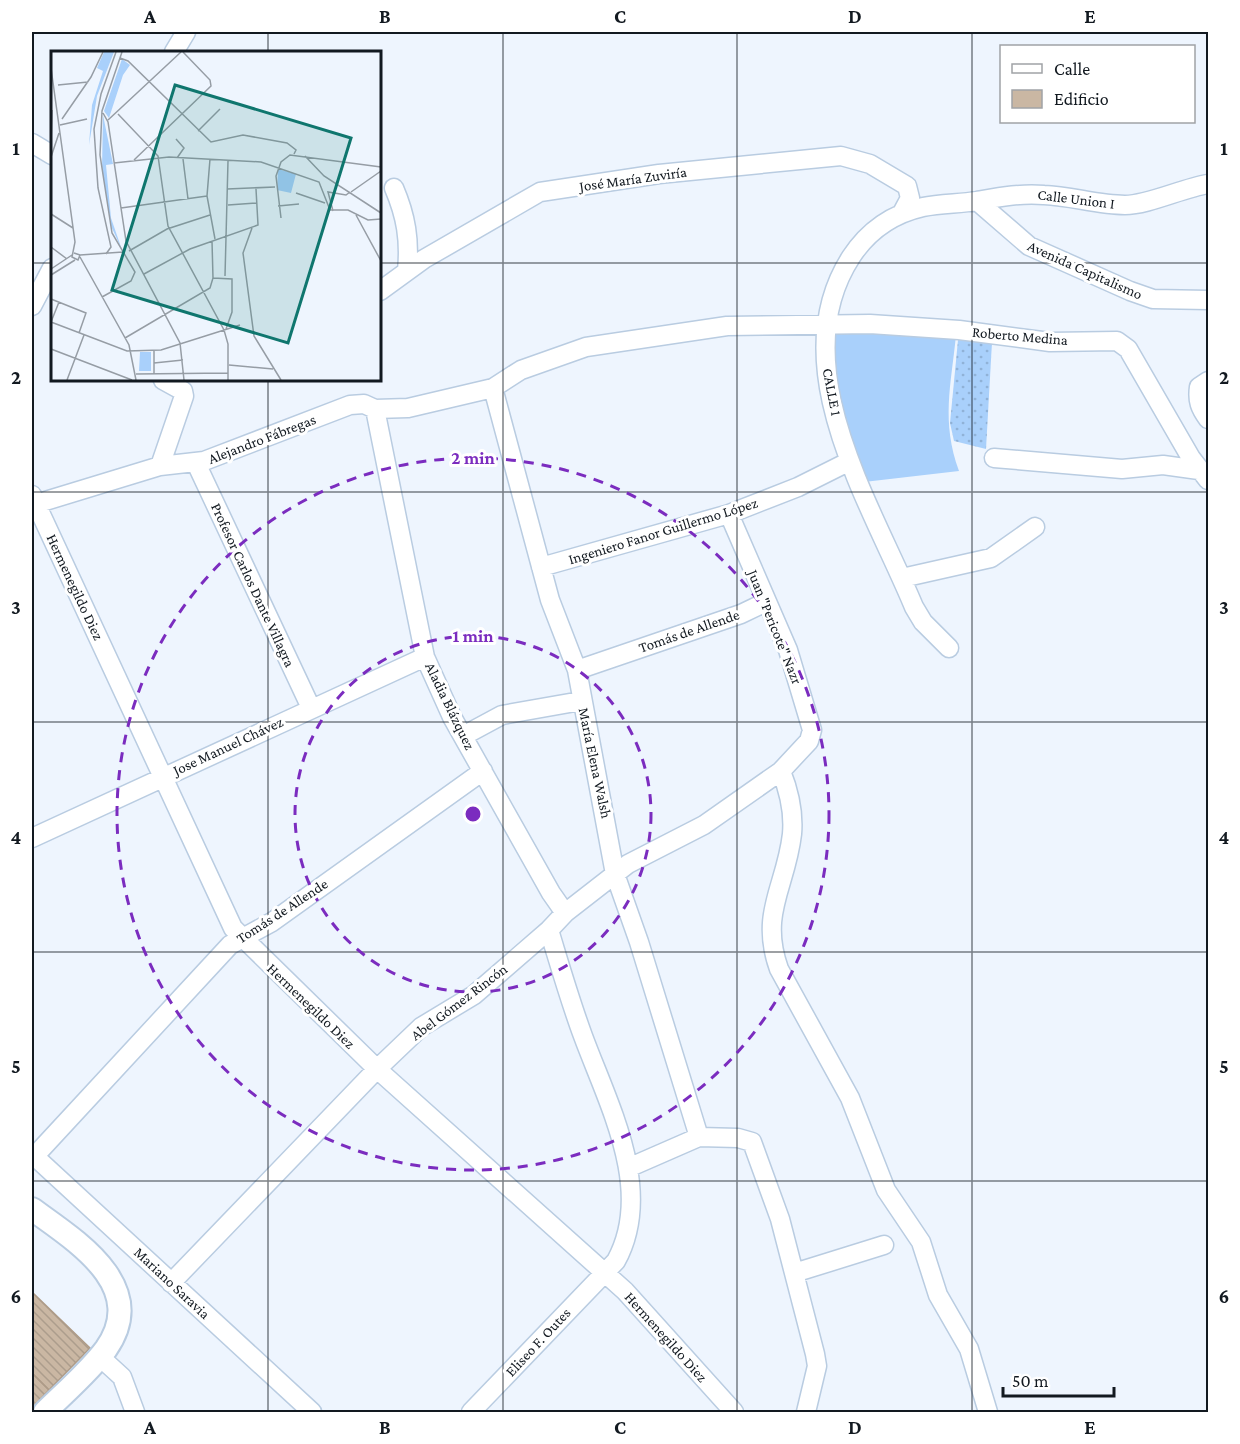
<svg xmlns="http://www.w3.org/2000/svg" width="1240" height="1444" font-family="'Crimson Pro',serif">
<defs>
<pattern id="park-dots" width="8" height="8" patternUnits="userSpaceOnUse" patternTransform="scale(1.5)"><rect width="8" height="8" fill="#a9d0fb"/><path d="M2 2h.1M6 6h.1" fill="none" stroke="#90b2d7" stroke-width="1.8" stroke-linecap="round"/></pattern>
<pattern id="building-back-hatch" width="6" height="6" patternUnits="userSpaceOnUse" patternTransform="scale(1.5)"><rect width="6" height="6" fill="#cab7a3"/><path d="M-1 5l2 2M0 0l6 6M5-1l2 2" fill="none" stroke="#ac9d8c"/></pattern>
</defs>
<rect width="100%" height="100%" fill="#eef5fe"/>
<path fill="url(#park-dots)" d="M958 340 992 342 986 449 954 441 950 423Z"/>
<path fill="#a9d0fb" d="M843 330 956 335C951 386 941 421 959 471L864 482 851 451 829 345 836 334Z"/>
<path fill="url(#building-back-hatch)" stroke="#ae9b87" stroke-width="1.5" d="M32 1292 90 1348 49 1390 32 1373Z
M32 1373 49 1390 32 1408Z"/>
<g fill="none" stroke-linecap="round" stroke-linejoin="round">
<g stroke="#b9cce1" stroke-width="21">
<path id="minor" d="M174 52 186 32
M32 143 52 155
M394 188C406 216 410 240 407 271
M977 201 1029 246 1130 291 1153 299 1208 300
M380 291 424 259 540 192 659 174 841 156 870 164 907 186 910 198 902 213
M32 306 52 268
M1208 381 1199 387C1197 401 1200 408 1208 419
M493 388 550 600 577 670 615 874 639 942 699 1137
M375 409 425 657 452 717 551 893 565 913
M994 458 1122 469 1163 465 1199 470
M196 463 311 708
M160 466 184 396 183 391 163 380
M32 495 233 928 377 1069 625 1291 734 1412
M32 505 160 466 204 461 350 405 364 404 375 409 408 408 493 388 521 370 586 347 727 326 870 324 959 330 1050 342 1117 341 1128 349 1191 458 1208 480
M541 567 729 514 798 487 848 462
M902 578 991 558 1035 527
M949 648 923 622 914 607C872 505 781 365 851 257 868 231 892 214 923 207 941 203 959 204 977 201 1000 197 1021 193 1044 195 1071 196 1098 205 1125 205 1148 205 1183 188 1208 184
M577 670 741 614 766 602
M463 736 502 715 581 701
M781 771C789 791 794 812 792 834 786 887 759 913 779 969L850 1098 886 1190 921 1242 938 1295 969 1349 988 1412
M32 838 425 657
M32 1154 312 1412
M32 1159 230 945 272 922 483 771
M628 1168 699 1137 738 1138 752 1142 780 1219 815 1354 817 1366 806 1412
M794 1273 884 1245
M171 1283 377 1069 421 1027 474 995 549 930 565 913 628 864 704 825 781 771 809 741 812 730 788 650 729 514
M99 1356 122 1377 135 1412
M471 1412 616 1261C655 1190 608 1104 583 1036 570 1001 560 966 549 930"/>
</g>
<g stroke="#b9cce1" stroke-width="26">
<path id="major" d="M32 1209C76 1241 150 1286 106 1349 89 1372 65 1392 45 1412"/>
</g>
<use href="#minor" stroke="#fff" stroke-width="18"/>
<use href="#major" stroke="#fff" stroke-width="22"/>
</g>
<path fill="none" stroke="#121920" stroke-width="1.5" stroke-opacity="0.55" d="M268 32V52M503 32V1412M737 32V1412M972 32V1412M32 263H52M380 263H1208M268 380V1412M32 492H1208M32 722H1208M32 952H1208M32 1181H1208"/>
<g fill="none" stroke="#7b2cbf" stroke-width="3" stroke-dasharray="10 8">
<circle cx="473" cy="814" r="178"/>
<circle cx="473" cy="814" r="356"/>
</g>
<g text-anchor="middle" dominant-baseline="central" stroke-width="6" stroke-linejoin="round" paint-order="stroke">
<g font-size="15" fill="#121920" stroke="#fff">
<text transform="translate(633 179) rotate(-8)">José María Zuviría</text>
<text transform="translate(1076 199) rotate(7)">Calle Union I</text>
<text transform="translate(1085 270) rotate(24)">Avenida Capitalismo</text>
<text transform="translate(1020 336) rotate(5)">Roberto Medina</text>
<text transform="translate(832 392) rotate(79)">CALLE 1</text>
<text transform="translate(262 439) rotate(-21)">Alejandro Fábregas</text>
<text transform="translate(663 531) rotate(-17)">Ingeniero Fanor Guillermo López</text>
<text transform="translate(253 585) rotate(65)">Profesor Carlos Dante Villagra</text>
<text transform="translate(75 587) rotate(65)">Hermenegildo Diez</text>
<text transform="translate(775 627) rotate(68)">Juan "Pericote" Nazr</text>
<text transform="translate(689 631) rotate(-19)">Tomás de Allende</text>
<text transform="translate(450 706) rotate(64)">Aladia Blázquez</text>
<text transform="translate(228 746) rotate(-25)">Jose Manuel Chávez</text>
<text transform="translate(595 763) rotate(78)">María Elena Walsh</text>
<text transform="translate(282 911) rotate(-33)">Tomás de Allende</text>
<text transform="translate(459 1002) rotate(-37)">Abel Gómez Rincón</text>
<text transform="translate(311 1006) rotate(44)">Hermenegildo Diez</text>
<text transform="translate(172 1283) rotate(43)">Mariano Saravia</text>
<text transform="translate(666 1337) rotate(48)">Hermenegildo Diez</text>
<text transform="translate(538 1342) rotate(-47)">Eliseo F. Outes</text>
</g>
</g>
<g transform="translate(51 51)">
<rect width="330" height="330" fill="#eef5fe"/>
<path d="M53 1H63L46 45 38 94 41 54 52 20 46 17ZM71 8 79 14 72 24 58 67 53 60ZM52 64 62 113 55 114 60 167 71 199 60 175 51 118Z" fill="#a9d0fb"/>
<path d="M227 118 245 123 240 142 226 139ZM89 301H100V320H88Z" fill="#a9d0fb"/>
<path fill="none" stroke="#969da5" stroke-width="1.5" d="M69 7 77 10 160 91 192 84 236 92 245 99 243 103M0 17 24 191 21 206 27 209 29 204 23 202M7 34 37 31M52 62 57 71 75 190 129 292 133 329M67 63 107 105 117 175 173 279 177 293V329M11 68 40 26 52 1M57 69 130 1M9 74 36 68M147 80 169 58M125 88 133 97 126 107M0 94 1 59M254 105 273 125 330 162M0 106 8 82M132 108 137 148M159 108 156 145 164 188M83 109 160 35 159 29 132 1M63 112 118 106 210 111 268 131 279 159H297L317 169 330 168M176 138 224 136M300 141 330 120M245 142 274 152M177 154 206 152M227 155 248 153M70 157 156 145M282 160 277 141 295 144 299 141M0 163 22 177M305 164 330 210M230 167 225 125 230 111 239 104 330 116M201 177 192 202 203 285 230 329M0 196 16 208M78 200 116 178 159 164M55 203 60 196 47 137 43 78 50 43 65 1M29 204 72 201M29 206 78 294 85 329M0 218 21 204M93 223 139 198 207 174 205 138M0 224 24 209M174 225 177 110M162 227 181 228V261L175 278M51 246 80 230 84 221 61 182 49 104 51 60 71 1M0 248 35 262 28 282M0 271 76 300 110 299 189 274M0 271 8 251M74 287 159 237 162 227 161 190M0 298 81 329M103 312 132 309M178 314 222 318M85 323 177 322M103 323V299M16 329 33 284"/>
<path fill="#0f766e" fill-opacity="0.15" stroke="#0f766e" stroke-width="3" d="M124 34 300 87 237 292 61 239Z"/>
<rect width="330" height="330" fill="none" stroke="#121920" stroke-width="3"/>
</g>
<circle cx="473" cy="814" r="9" fill="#7b2cbf" stroke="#fff" stroke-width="3"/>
<g font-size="18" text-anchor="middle" font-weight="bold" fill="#7b2cbf" stroke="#fff" stroke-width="6" stroke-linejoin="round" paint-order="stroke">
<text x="473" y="464">2 min</text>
<text x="473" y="642">1 min</text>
</g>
<rect width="1240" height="1444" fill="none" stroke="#ffffff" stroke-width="66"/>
<rect x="1000" y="45" width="195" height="78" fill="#ffffff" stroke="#a0a3a6" stroke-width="1.5"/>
<rect x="1012" y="64" width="30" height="9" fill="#ffffff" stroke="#a0a3a6" stroke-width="1.5"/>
<text x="1054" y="75" font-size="18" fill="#121920">Calle</text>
<rect x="1012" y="90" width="30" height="18" fill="#cab7a3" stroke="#a0a3a6" stroke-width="1.5"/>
<text x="1054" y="105" font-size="18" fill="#121920">Edificio</text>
<path d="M1003 1387v9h111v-9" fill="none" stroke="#121920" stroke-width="3"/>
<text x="1012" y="1387" font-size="18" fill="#121920" stroke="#ffffff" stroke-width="4.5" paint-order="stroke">50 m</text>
<rect x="33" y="33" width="1174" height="1378" fill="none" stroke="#121920" stroke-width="2"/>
<g font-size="20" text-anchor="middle" font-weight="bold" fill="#121920">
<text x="150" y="23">A</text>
<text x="385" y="23">B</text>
<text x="620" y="23">C</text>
<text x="855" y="23">D</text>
<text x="1090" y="23">E</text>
<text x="16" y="155">1</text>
<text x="1224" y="155">1</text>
<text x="16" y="384">2</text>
<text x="1224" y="384">2</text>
<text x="16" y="614">3</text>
<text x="1224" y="614">3</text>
<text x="16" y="844">4</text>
<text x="1224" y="844">4</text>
<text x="16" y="1073">5</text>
<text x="1224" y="1073">5</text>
<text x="16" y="1303">6</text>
<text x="1224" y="1303">6</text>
<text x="150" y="1434">A</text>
<text x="385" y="1434">B</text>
<text x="620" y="1434">C</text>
<text x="855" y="1434">D</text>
<text x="1090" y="1434">E</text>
</g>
</svg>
